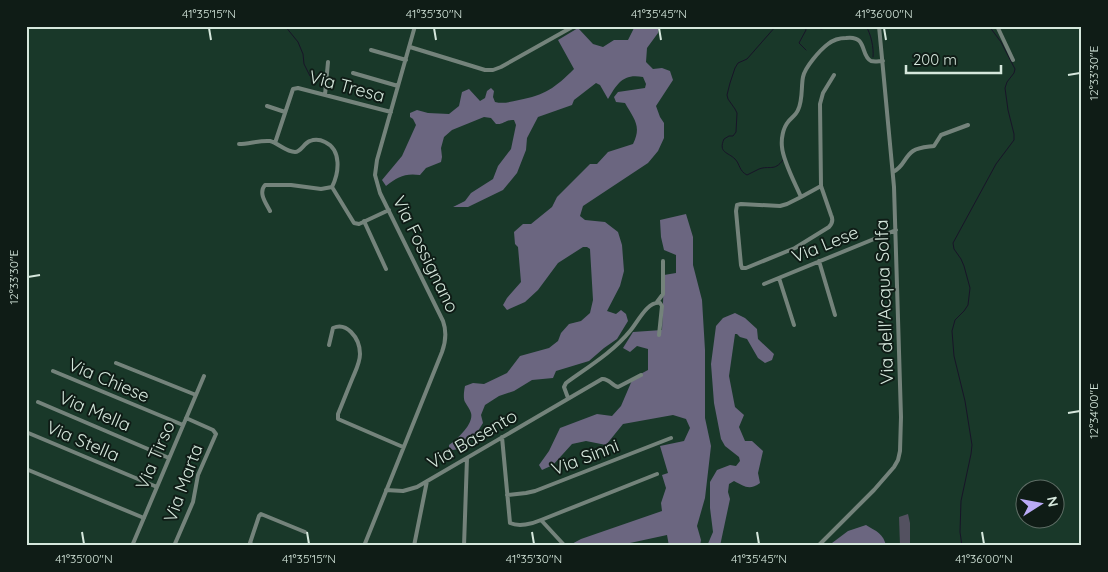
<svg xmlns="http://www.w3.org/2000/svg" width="1108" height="572" font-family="Quicksand,sans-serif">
<rect width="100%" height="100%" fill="#193829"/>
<path fill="#535160" d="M908 514 910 523V546H900L899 517Z"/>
<path fill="#6b6680" d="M635 26H659L658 33 647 48 646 62 653 69 662 68 670 71 673 80 656 106 660 117 664 123V138L658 151 648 163 583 206 580 216 585 220 605 222 618 232 622 245 624 271 620 286 607 311 616 314 621 310 626 314 628 321 617 339 604 348 589 361 556 371 553 378 532 380 514 391 499 396 485 405 481 415 483 423C478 432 471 439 465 448L453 450 449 448V445C457 439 474 424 471 413 470 409 467 406 465 402 463 398 464 391 465 386L473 383 484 384 507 373 520 356 549 348 558 341 561 333 569 324 581 321 590 313 593 300 590 249 587 247H583L558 263 538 290 525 302 507 310 503 305 507 298 521 282 518 247 515 244 514 232 523 224H531L552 207 557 197 590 164H597L608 152 633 144C642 126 634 119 625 103L616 102 614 97 618 92 645 88 646 84 643 77C623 73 617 84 608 99L600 85 596 83 574 100 572 105 538 117 527 138 526 150 517 173 503 190 468 207H453L465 201 471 193 493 179 498 166 511 149 516 125 514 120C506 119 504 125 496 124L491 118 484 117 452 130 444 137 441 148 442 157 441 162 426 168 420 175C404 173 398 177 386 186L382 180 402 156 416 125 413 119 410 117V113L417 110 428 113 449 114 459 106 462 92 469 89 480 101 485 98 487 91 491 88 494 91 493 97 495 102C503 104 510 102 519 100 545 95 555 88 574 69L558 40 578 28 593 44 603 47 614 40H628Z
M686 214 693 237V265L702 300 705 350V418L711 446 705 498 697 526 701 540 700 546H669L667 535 630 543 629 546H568L581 539 662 511 661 503 666 488 662 475 668 473 660 446 684 441 690 428 686 419 673 415 623 424 606 445 586 441 572 444 553 465 542 470 539 465 549 451 560 428 597 414 612 416 621 406 633 378 648 370V349L637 346 630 352 623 348 633 332 662 330 664 275 676 273V255L664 250 661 237 660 220Z
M735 313 745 318 757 329 758 339 774 354 772 360 765 363 758 358 747 339 740 337 737 334H735L729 376 735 407 744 415 739 427 745 441H752L763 451 758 473 760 483C749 491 744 486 734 481L729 484 728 492 730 499 720 546H707L713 532 710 508V482L717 470 730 465 736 466 740 461 739 457 725 446 721 439 714 403 711 364 716 326 723 318Z
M866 525C876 531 884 534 886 546H828L848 531Z"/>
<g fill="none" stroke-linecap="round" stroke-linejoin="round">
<path stroke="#181428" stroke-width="1" d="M285 26 298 42 303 54 304 64 310 76
M776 26 747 59 738 63 735 68 730 83 727 95 728 99 735 109 737 113 736 132 733 136H729L724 139C718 153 728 152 735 159 740 164 739 171 747 175 751 173 755 171 759 169 770 165 774 172 783 160
M805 26 806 30 799 43 806 50
M813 26 821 29 837 26
M866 26C871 34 874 48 873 57
M962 546 960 532 961 501 971 454 972 445 965 401 954 356 952 331 955 320 964 311 968 305 970 288 964 266 961 259 954 249 953 243 996 164 1014 140V134L1008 110 1005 88 1007 82 1014 73 1015 69 1001 42 989 26"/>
<path stroke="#74837b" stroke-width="4" d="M320 26H325
M997 26 1013 60
M26 27 27 26
M410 47 485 70H493L501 67 574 26
M371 50 406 60
M353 73 398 86
M325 95 328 62
M267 106 285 112
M275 143 293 89 298 88 391 112
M239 144C249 144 260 140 270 141 278 143 286 152 295 152 301 152 304 143 310 141 315 139 321 140 325 142 342 150 339 173 332 187L354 223 359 224 389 210
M893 172C904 167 904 157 913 151 919 147 928 147 934 146L941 135 968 125
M821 186 801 197C795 183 783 161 782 147 781 139 783 128 788 122 791 118 796 115 798 110 803 100 801 87 803 77 805 67 820 50 828 44 833 40 840 38 846 38 868 35 860 56 871 61 875 62 879 61 883 61
M801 197 787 204 780 206 741 204 737 205 736 211 741 265 742 268H746L795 248 829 227C833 223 833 219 831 215L821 186 820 104 823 93 834 75
M270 211C266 203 258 193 265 185H291L321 189 332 187
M364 221 386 269
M819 261 835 315
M779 278 794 325
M764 284 896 230
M657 302 663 294V261
M329 345 333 328C340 325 346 327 351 332 357 338 360 346 360 354 360 362 356 370 353 377 348 389 343 402 338 414V419L403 447
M116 363 196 395
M53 371 183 425
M568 398 564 387 566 383C588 367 613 352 630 331 638 322 647 301 660 303L662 306 659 335
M38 402 169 458
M26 432 157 487
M502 437 510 523C519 527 532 524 541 520L565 546
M26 469 144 518
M386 490 403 491 417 487 602 379C609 378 612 386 618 387L641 375
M507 495 526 493 535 491 671 438
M541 520 657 474
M132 546 204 376
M174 546 193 502 198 475 216 434 213 430 186 418
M253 546 250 543 259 516 261 514 305 532
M364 546 442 352C446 341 447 332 443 321L380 193 375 175 377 160 415 26
M414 546 427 481
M464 546 467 458
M818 546 874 490 894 467 898 460 900 451 901 417 894 187 879 26"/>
</g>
<path fill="none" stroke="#d5e7dc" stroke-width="2" d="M209 28 211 40M434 28 436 40M659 28 661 40M884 28 886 40M1068 75 1080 73M28 277 40 275M1068 413 1080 411M82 532 84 544M307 532 309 544M532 532 534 544M757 532 759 544M982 532 984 544"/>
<g text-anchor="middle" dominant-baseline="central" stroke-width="4" stroke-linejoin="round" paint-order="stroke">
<g font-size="18" fill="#d5e7dc" stroke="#0f1c16">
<text transform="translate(347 86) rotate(15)">Via Tresa</text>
<text transform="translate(825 244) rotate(-22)">Via Lese</text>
<text transform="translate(426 254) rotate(64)">Via Fossignano</text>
<text transform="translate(884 302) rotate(-92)">Via dell'Acqua Solfa</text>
<text transform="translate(109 380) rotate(23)">Via Chiese</text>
<text transform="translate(95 411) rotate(23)">Via Mella</text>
<text transform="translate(472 439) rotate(-30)">Via Basento</text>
<text transform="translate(83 441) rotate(23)">Via Stella</text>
<text transform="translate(155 455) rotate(-67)">Via Tirso</text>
<text transform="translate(585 457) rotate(-21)">Via Sinni</text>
<text transform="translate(183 483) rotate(-70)">Via Marta</text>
</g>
</g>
<rect width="1108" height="572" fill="none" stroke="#0f1c16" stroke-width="55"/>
<g transform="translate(1040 504) rotate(79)"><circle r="24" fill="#0f1c16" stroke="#5e6d65"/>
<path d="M0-4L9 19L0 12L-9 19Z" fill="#baaaf6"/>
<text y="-8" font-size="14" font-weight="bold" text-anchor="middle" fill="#d5e7dc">N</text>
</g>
<path d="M906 65v8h95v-8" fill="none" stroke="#d5e7dc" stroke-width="2.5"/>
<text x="913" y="65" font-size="15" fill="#d5e7dc" stroke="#0f1c16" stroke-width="4" paint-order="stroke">200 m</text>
<rect x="28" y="28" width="1052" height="516" fill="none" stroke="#d5e7dc" stroke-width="2"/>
<g font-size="12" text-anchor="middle" fill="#d5e7dc">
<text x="209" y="18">41°35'15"N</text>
<text x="434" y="18">41°35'30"N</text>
<text x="659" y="18">41°35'45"N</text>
<text x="884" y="18">41°36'00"N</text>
<text transform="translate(1094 73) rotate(-90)" y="4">12°33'30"E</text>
<text transform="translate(14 277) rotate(-90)" y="4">12°33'30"E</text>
<text transform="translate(1094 411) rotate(-90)" y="4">12°34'00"E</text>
<text x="84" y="563">41°35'00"N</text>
<text x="309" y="563">41°35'15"N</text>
<text x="534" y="563">41°35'30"N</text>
<text x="759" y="563">41°35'45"N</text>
<text x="984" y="563">41°36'00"N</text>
</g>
</svg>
